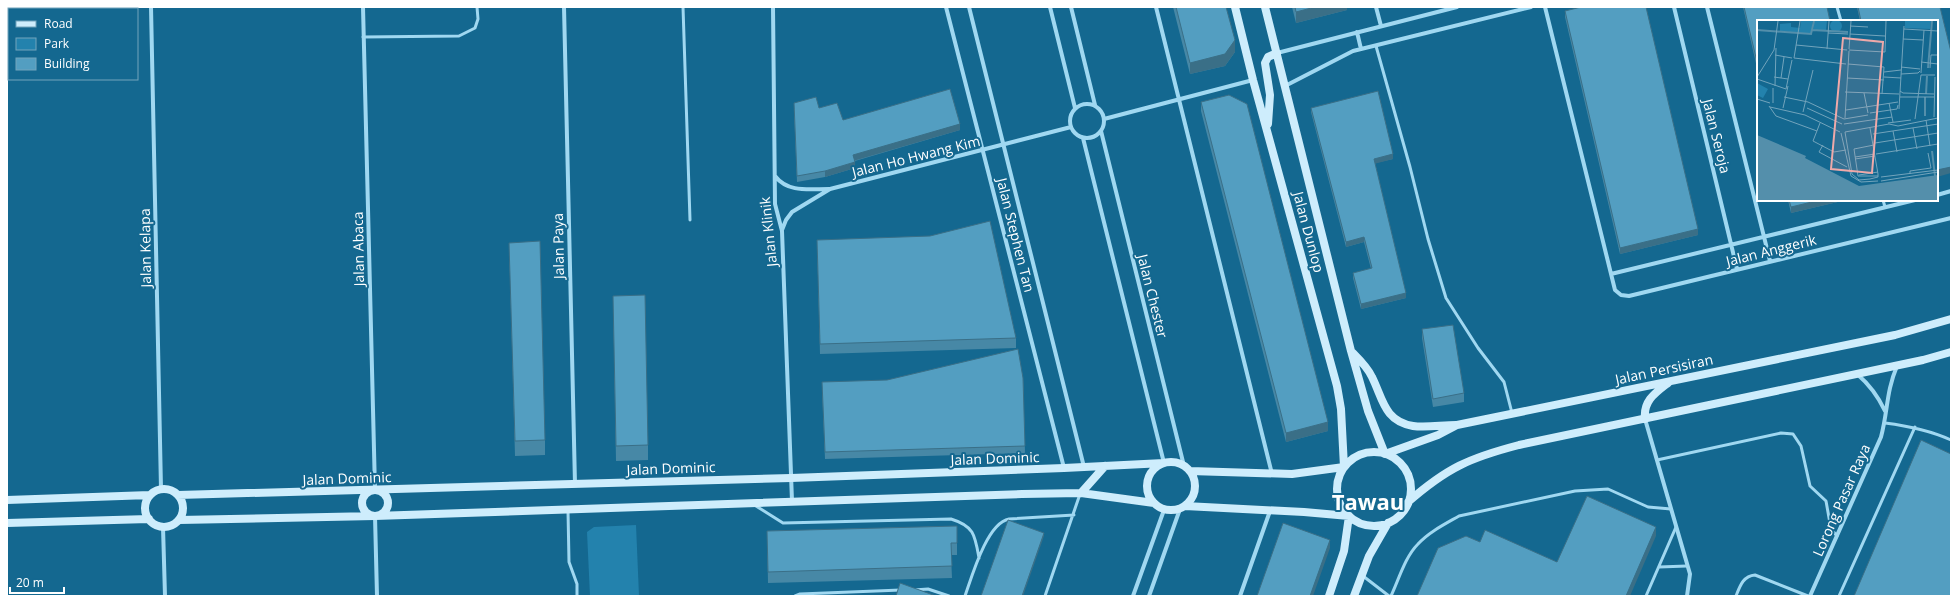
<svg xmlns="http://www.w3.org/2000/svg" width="1958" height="603" font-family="'Open Sans',sans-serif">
<rect width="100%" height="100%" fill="#146890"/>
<path fill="#2382ad" d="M636 525 639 596H590L587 532 594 527Z"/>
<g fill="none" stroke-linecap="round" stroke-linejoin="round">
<path stroke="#a0d8f1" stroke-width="3" d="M683 7 690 220
M1837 7 1841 21
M363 37 459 36 475 28 478 19 477 7
M1376 46 1410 167 1428 239 1446 298 1478 348 1504 382 1512 413
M1883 200 1885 207
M1885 423C1909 426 1929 430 1951 440
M1657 460 1781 433 1793 434 1801 446 1810 486 1826 501 1831 529 1837 536
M756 506 783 523 951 519C974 526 975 535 979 558
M568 511 569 562 577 584V596
M1659 567 1687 566
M1363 576 1389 596
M914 590 928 589 949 596
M795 596 800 594 901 590
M965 596C972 576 987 523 1009 519L1074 515
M1045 596 1080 494
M1391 596C1399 579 1405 557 1418 544 1429 532 1445 524 1459 516L1575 491 1608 489 1648 507 1671 509
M1646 596 1676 527
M1736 596C1740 586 1743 576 1755 575L1808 596
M1839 596 1915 427"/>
<path stroke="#a0d8f1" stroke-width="4" d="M151 7 161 489
M363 7 375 490
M564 7 575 484
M773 7 775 204 782 231 792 501
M946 7 1064 468
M969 7 1084 467
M1050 7 1075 108
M1071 7 1095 105
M1156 7 1272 474
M1376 7 1381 26
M1545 7 1615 290 1621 295 1629 296 1951 218
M1674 7 1737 269
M1707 7 1770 261
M1357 32 1361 49
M1277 53 1457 7
M1285 86 1353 51 1531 7
M1070 121a17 17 0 1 1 34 0a17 17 0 1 1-34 0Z
M1104 119 1253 80
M1101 131 1184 466
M1083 138 1164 463
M775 176C788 193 809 189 829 189
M1937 195 1951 191
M782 230 786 220 792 212 830 189 1071 127
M1611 274 1915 200
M1857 374C1870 385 1878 396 1885 411
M1645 419 1690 574 1687 596
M375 516 377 596
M163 527 165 596
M1133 596 1164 510
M1149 596 1180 509
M1240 596 1270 511
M1810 596 1881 437C1888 411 1886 392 1897 366"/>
<path stroke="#ceedfc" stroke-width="8" d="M1265 7 1351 351 1368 411 1385 454 1438 435 1457 425 1895 335 1951 319
M1268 124 1270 95 1265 63 1268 57 1277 53
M1353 353C1360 360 1368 368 1372 377 1383 399 1384 421 1413 426 1426 428 1442 425 1456 425
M1645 419C1643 401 1655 393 1668 383
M1337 489a37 37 0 1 1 74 0a37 37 0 1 1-74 0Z
M1147 486a24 24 0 1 1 48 0a24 24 0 1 1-48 0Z
M1190 471 1292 474 1344 467 1341 409 1337 386 1253 80 1235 7
M145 508a19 19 0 1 1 38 0a19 19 0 1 1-38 0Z
M362 503a13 13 0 1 1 26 0a13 13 0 1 1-26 0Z
M1081 493 1105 466
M178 495 791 478 1064 468 1164 463
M7 500 150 495
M1408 502C1447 468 1469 458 1519 445L1923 360 1951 352
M1185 506 1304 512 1349 516 1344 551 1329 596
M179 520 375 516 1022 494 1081 493 1154 503
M7 523 149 519
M1354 596 1369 556 1388 523"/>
</g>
<path fill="#4788a6" d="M1173 7H1226L1235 52 1225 66 1190 74Z
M1292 7H1347V10L1296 23Z
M1743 7H1827L1758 21V72Z
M1857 7H1940L1937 21H1860Z
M1565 11 1698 235 1620 254 1565 17Z
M1201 102 1328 431 1286 442 1201 111Z
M819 108 843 120 960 130 855 161V168L825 177 797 182 794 109Z
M1311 108 1393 159 1375 163 1406 298 1361 309 1353 278V273L1371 269 1364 242 1346 247 1311 112Z
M1788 200H1846L1791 213Z
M817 240 1016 338V348L820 354Z
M509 243 545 440V455L515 456Z
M613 296 648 445V460L616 461Z
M1422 329 1464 393V402L1433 407 1422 338Z
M1023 378 1025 453 825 459 822 389Z
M957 526V555H951L952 578 768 583 767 531Z"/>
<path fill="#3a6f87" d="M1315 7H1347V10L1296 23V12Z
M1235 40V52L1225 66 1190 74V63Z
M960 124V130L853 161V155Z
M1393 154V159L1374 164V159Z
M855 162V168L825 177V171Z
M1951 167V173L1937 177V170Z
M1820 200H1846L1791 213V207Z
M1698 229V235L1620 254V248Z
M1364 237V242L1346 247V242Z
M1406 293V298L1361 309V304Z
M1328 422V431L1286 442V433Z
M1656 527V536L1630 596H1626Z
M1044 533V536L1023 596H1022Z
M1330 540V548L1313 596H1310Z"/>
<path fill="#539ec1" stroke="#3a6f87" d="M1176 7H1226L1235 40 1225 54 1190 63Z
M1295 7H1315L1296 12Z
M1581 7H1646L1698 229 1620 248 1565 11Z
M1744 7H1827L1830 21H1758V66Z
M1858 7H1940L1951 52V167L1937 170V21H1861Z
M950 89 960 124 853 155 855 162 825 171 797 176 794 103 816 97 819 108 837 103 843 120Z
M1378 91 1393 154 1374 159 1406 293 1361 304 1353 273 1372 268 1364 237 1346 242 1311 108Z
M1229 95 1247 104 1328 422 1286 433 1201 102Z
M1789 200H1820L1791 207Z
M990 221 1016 338 820 344 817 240 930 236Z
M540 241 545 440 515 441 509 243Z
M645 295 648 445 616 446 613 296Z
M1453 325 1464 393 1433 399 1422 329Z
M1018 349 1023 378 1025 446 825 452 822 382 887 380Z
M1921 440 1951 454V596H1854Z
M1587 496 1656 527 1626 596H1417L1438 548 1466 536 1480 542 1485 530 1557 562Z
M1008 520 1044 533 1022 596H981Z
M1283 523 1330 540 1310 596H1257Z
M957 526V543H951L952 566 768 572 767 531Z
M900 583 936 596H896Z"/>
<g text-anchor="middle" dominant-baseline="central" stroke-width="4" stroke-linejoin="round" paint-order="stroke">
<g font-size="14" fill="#fff" stroke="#146890">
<text transform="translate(1717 136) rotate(76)">Jalan Seroja</text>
<text transform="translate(916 156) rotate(-14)">Jalan Ho Hwang Kim</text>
<text transform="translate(768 232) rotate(-96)">Jalan Klinik</text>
<text transform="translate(1309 232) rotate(75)">Jalan Dunlop</text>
<text transform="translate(1016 235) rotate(76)">Jalan Stephen Tan</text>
<text transform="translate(558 246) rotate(-91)">Jalan Paya</text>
<text transform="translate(145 248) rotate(-91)">Jalan Kelapa</text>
<text transform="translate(358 249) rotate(-91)">Jalan Abaca</text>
<text transform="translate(1771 250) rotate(-14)">Jalan Anggerik</text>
<text transform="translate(1153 296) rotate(76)">Jalan Chester</text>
<text transform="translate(1664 369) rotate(-12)">Jalan Persisiran</text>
<text transform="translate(995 458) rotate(-2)">Jalan Dominic</text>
<text transform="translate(671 468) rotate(-2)">Jalan Dominic</text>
<text transform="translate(347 478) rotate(-2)">Jalan Dominic</text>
<text transform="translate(1841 500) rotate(-66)">Lorong Pasar Raya</text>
</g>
<g font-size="22" font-weight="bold" fill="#fff" stroke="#146890">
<text x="1368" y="501">Tawau</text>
</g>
</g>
<g transform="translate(1757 20)">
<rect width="181" height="181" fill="#146890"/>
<path d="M73 6a6 6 0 1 1 12 0a6 6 0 1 1-12 0ZM44 1H56L54 14 23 11V4L34 3V7L43 8ZM57 1H70L69 10H56ZM148 1H174L173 9 148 8ZM0 63 11 69 6 78 0 75Z" fill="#2382ad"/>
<path d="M0 115 49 136 48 138 102 166 181 155V180H0Z" fill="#548fab"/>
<path fill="none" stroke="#548fab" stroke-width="2" d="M0 10 54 14 57 1M55 10 91 12M171 48 175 1M169 74 170 56M168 96V77M175 131 178 156"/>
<path fill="none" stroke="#72a4bc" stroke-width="1" d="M43 1 37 38 89 44M93 6 111 7M147 9 181 11M71 13 91 14M93 14 128 16M146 19 166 20M39 25 90 30M70 29 72 1M92 29 94 1M92 30 128 32 129 1M18 35 35 38M164 42 181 44M91 44 127 47 125 74M144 47 163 49M173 48 174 35H181M127 52 144 50M164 53 167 10M144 54 161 53 163 51M164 55H178M0 57 17 30 21 1M17 57 31 59M127 57 144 58M24 58 27 37M90 58 127 60M0 59 29 69 35 40M18 66 19 28M143 71 146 73 177 74M88 72 142 74M107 73 111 93M27 77 51 82 87 99 111 95M143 77H177M0 79 13 83M16 83V68M132 83 136 102M12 86 19 96 60 111M13 87 48 95 83 112M26 88 31 66M50 88 85 104M142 89 147 6M89 90 141 82M46 92 56 50M113 93 140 89 141 85M177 97 178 57M88 98 92 31M158 99 164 55M169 100 173 126M131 103 154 100M87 104 135 97M156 108 160 129M136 111 140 132M88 112 95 154 102 160 113 159 121 157V154L113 108M88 112 132 104 141 106 181 98M84 113 94 156 104 162 121 161M116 114 181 104M56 121 77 132 89 130M56 121 63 103M118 123 181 113M66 125 62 132 90 147M117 125 97 129 101 156H121M119 134 181 124M98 137 118 134M98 139 118 136M153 154V151L174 148 171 133M102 155 121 152M124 157 181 150M124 161 181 152"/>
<path fill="#efa9a9" fill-opacity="0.15" stroke="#efa9a9" stroke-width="2" d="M86 18 126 22 115 153 74 149Z"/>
<rect width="181" height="181" fill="none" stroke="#fff" stroke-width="2"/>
</g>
<rect width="1958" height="603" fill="none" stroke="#ffffff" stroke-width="16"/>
<rect x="8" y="8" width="130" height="72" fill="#146890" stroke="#72a4bc"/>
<rect x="16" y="21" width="20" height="6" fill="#ceedfc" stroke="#72a4bc"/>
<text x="44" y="28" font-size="12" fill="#ffffff">Road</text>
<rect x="16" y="38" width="20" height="12" fill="#2382ad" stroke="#72a4bc"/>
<text x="44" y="48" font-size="12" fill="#ffffff">Park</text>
<rect x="16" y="58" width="20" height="12" fill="#539ec1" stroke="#72a4bc"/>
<text x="44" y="68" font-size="12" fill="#ffffff">Building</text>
<path d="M10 587v6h54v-6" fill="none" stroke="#ffffff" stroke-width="2"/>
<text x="16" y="587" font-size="12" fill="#ffffff" stroke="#146890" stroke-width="3" paint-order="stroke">20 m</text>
</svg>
